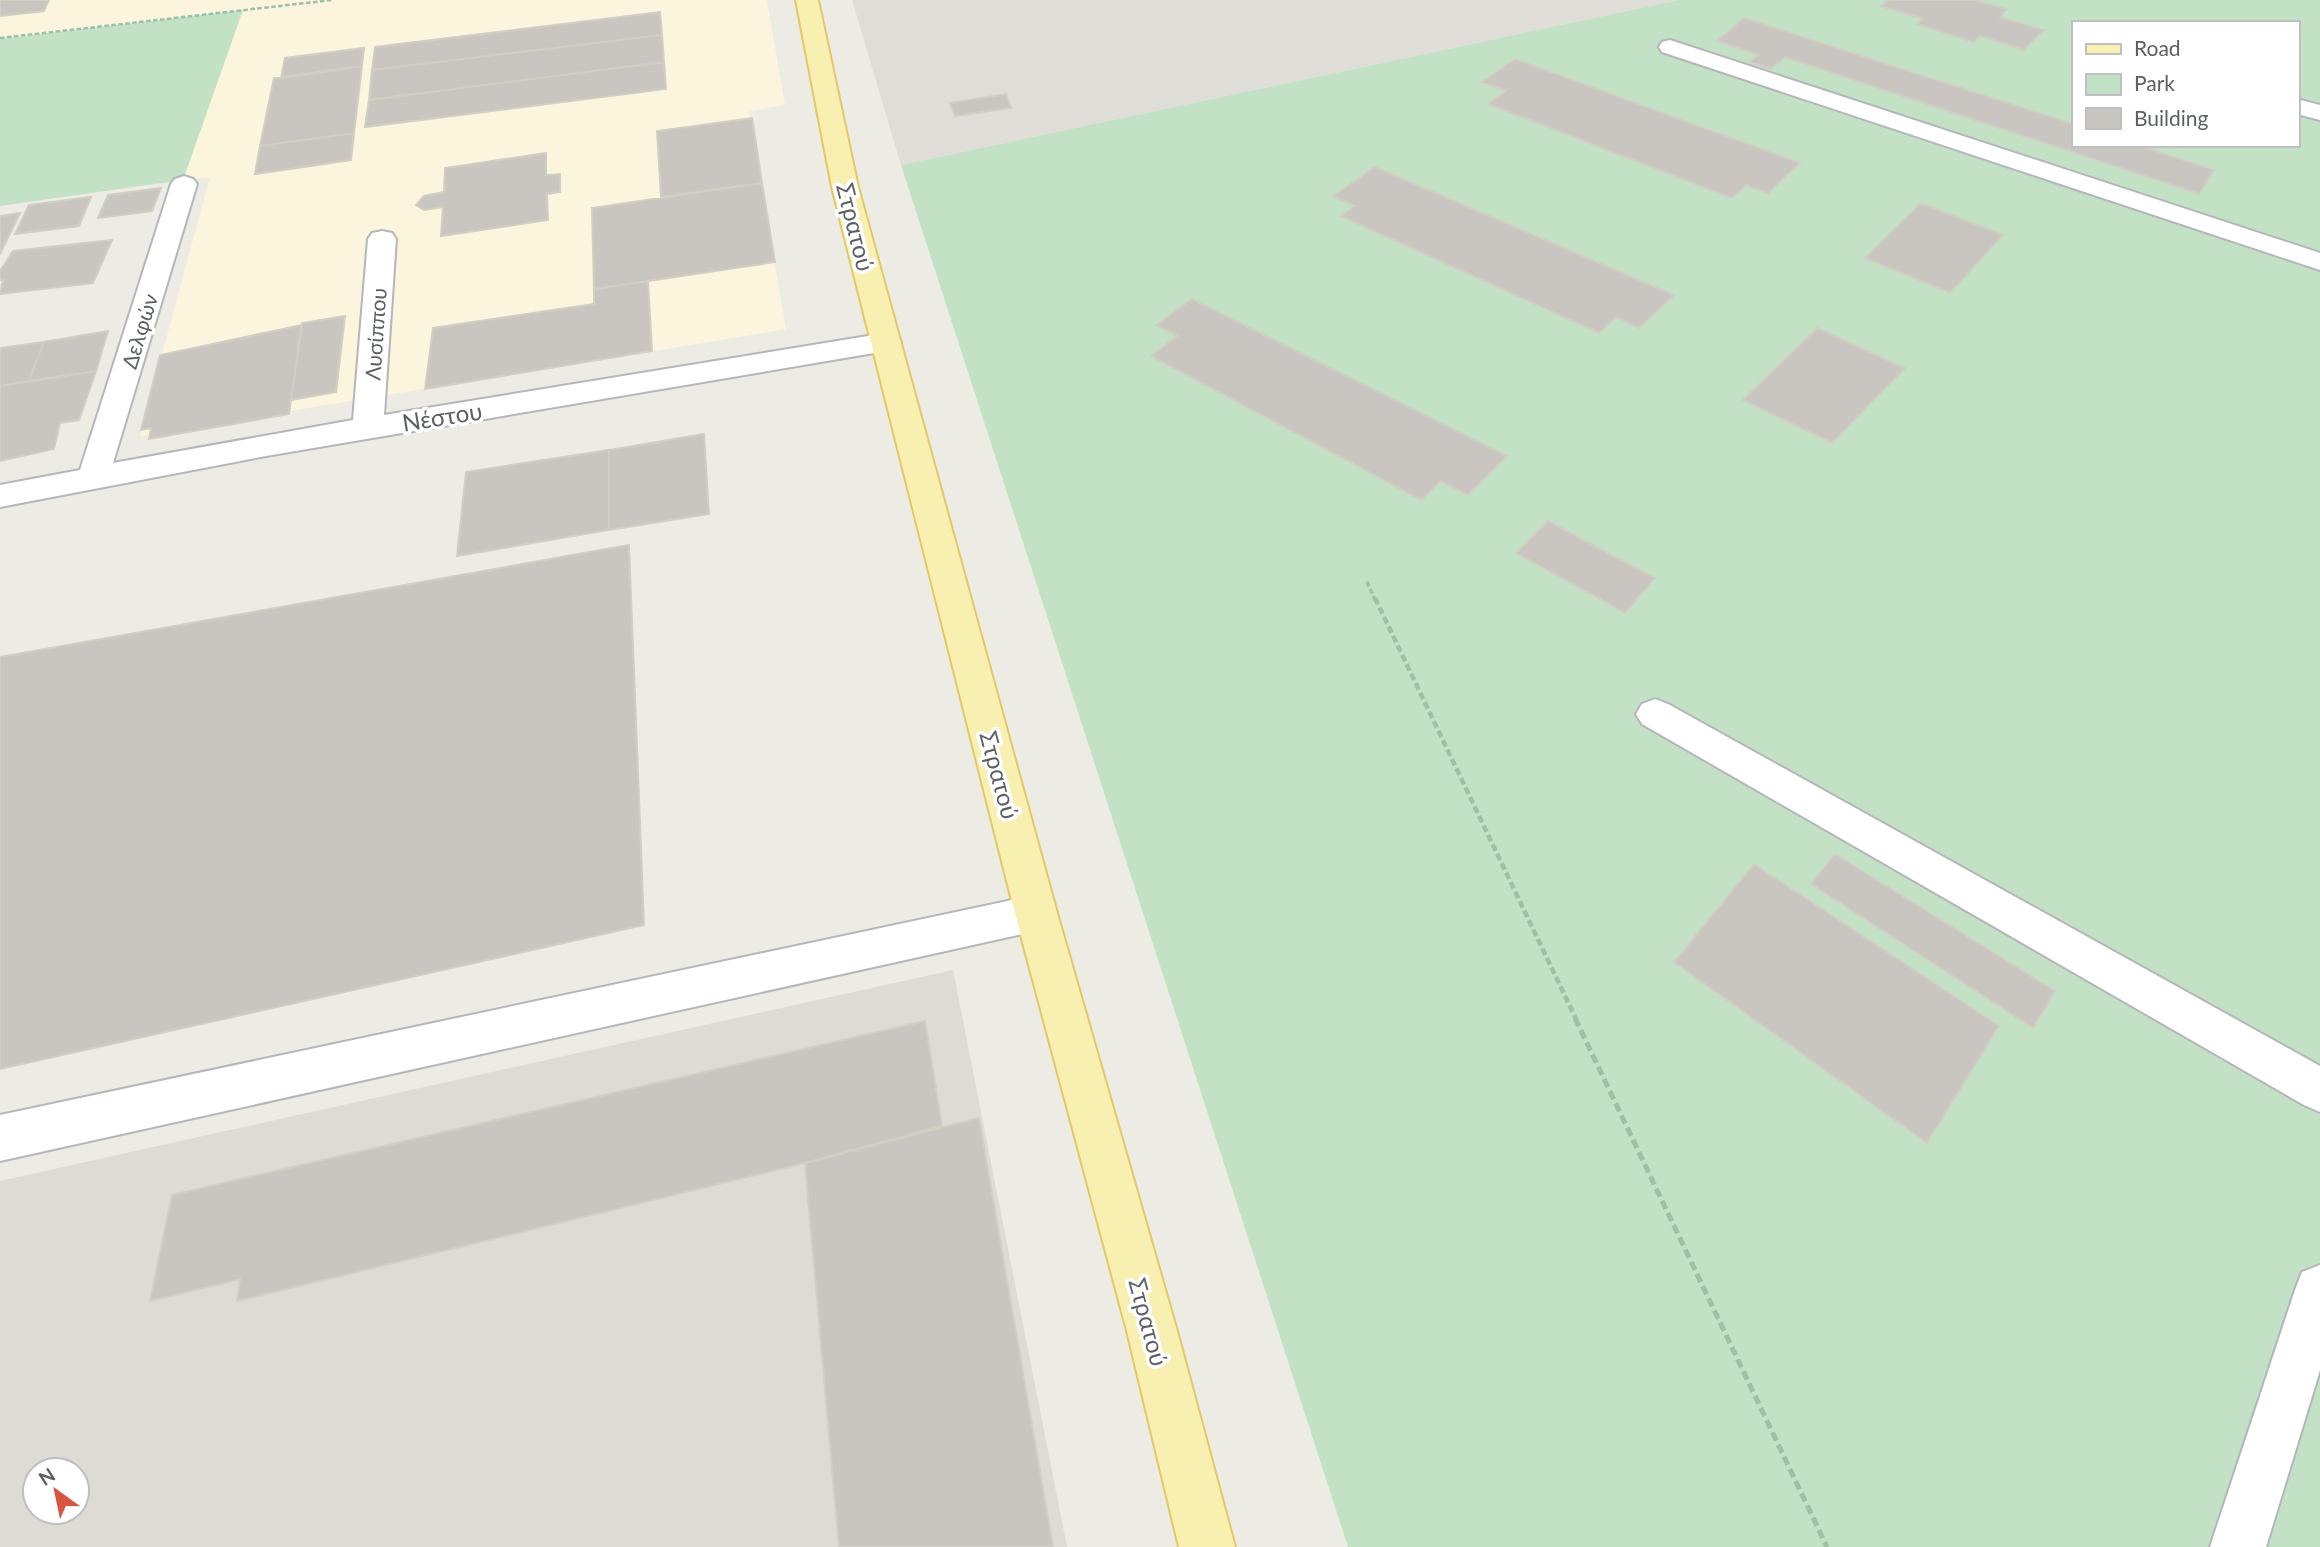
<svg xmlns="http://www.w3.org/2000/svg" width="2320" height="1547" font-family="Lato,sans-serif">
<rect width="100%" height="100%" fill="#edece4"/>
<path fill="#faf5dc" d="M0 0H767L785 105 749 111 786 329 140 436 210 177 183 180 242 11 0 38Z"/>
<path fill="#dfddd8" d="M852 0H1679L901 165Z"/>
<path fill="#dddbd3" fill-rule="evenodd" d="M953 970 1067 1547H0V1181ZM35 1470H77V1512H35Z"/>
<path fill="#c3e2c5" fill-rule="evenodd" d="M1679 0H2320V1547H1348L901 165ZM2073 23H2297V145H2073Z
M243 10 183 180 0 206V39Z"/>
<path fill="#c9c6c1" stroke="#d1cec3" stroke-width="2" d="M0 0H49L44 11 0 16Z
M1888 0H1975L2007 9 2000 17 2044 30 2024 50 1980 36 1974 42 1917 24 1923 19 1881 6Z
M660 12 662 35 372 70 375 47Z
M1744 18 2073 124V145H2138L2214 170 2199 194 1785 57 1771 69 1749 62 1759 55 1717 41Z
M662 35 664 62 369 100 372 70Z
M364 48 362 66 281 78 285 58Z
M1515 59 1800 163 1768 193 1746 185 1732 198 1488 104 1506 91 1482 82Z
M664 62 666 89 365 127 369 100Z
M362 66 354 133 260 146 274 78Z
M1006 94 1011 108 955 116 950 103Z
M752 118 762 183 661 197 657 131Z
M354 133 351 160 255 174 260 146Z
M546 153V175L560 174V192L547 194 548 220 441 236 443 207 424 210 416 205 424 196 444 192 445 168Z
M1375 167 1674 295 1639 328 1616 317 1599 333 1341 216 1355 206 1333 196Z
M762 183 775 262 594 289 592 208Z
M161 188 152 211 98 218 108 195Z
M91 197 79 226 15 234 29 205Z
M1921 203 2003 235 1950 293 1865 258Z
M20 213 0 254V216Z
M112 240 93 283 0 294 3 280H0V271L13 251Z
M648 281 652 351 425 389 433 328 594 304V289Z
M1192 299 1507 456 1468 495 1441 481 1421 500 1151 356 1177 336 1156 325Z
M345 316 336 392 291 400 302 323Z
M302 325 289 414 149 439 151 428 141 430 160 355Z
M1817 328 1905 368 1832 443 1743 400Z
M108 331 96 371 29 381 44 342Z
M44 342 29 381 0 386V348Z
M96 371 79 420 60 423 54 449 0 461V386Z
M704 434 709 514 609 530V450Z
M609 450V530L457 556 466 472Z
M1548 521 1655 578 1625 613 1516 553Z
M629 545 644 925 0 1069V657Z
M1835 854 2055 991 2033 1028 1811 884Z
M1754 864 1999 1026 1927 1143 1674 962Z
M925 1021 942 1126 805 1163 237 1301 240 1279 150 1301 172 1195Z
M979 1118 1053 1547H839L805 1163Z"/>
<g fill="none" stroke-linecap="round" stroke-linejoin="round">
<g stroke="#b4b6ba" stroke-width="4">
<path id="minor" d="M1670 40 2320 253V270L1662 52 1659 47 1662 42Z
M2297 99 2320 105V120L2297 114Z
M184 176 193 179 197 184 113 463 353 420 368 239 372 233 382 231 392 233 396 239 384 415 886 333 896 336 901 342 896 348 886 351 266 456 0 507V485L80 470 171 184 175 179Z
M1655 699 1668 704 2320 1066V1112L2304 1105 1642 724 1636 714 1642 704Z
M1036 895 1051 900 1057 913 1051 926 1036 931 0 1161V1115Z
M2320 1265V1370L2266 1547H2210L2295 1290 2302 1272Z"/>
</g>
<g stroke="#e3c867" stroke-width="4">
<path id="major" d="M796 0H818L858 187 1057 913 1177 1331 1235 1547H1179L1127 1331 1015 913 832 187Z"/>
</g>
<path stroke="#9cc0a8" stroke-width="2.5" stroke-dasharray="4.5 2.5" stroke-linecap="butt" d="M0 38 332 0"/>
<path stroke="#9cc0a8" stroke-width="3.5" stroke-dasharray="5 2.5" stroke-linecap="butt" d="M1367 582 1375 600"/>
<path stroke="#9cc0a8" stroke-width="4.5" stroke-dasharray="7 3.5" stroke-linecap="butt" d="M1375 598 1576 1019"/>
<path stroke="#9cc0a8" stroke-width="5" stroke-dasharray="9 4.5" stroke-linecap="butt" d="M1575 1018 1827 1547"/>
<use href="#minor" fill="#fff" fill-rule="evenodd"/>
<use href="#major" fill="#f7f0b0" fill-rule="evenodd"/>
</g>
<g text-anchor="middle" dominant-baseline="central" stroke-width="7" stroke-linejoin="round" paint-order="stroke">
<g font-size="21" fill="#5c5f63" stroke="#fff">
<text transform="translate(139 331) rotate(-73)">Δελφών</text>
<text transform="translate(375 334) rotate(-86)">Λυσίππου</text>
</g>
<g font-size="24" fill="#5c5f63" stroke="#fff">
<text transform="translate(856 227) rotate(76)">Στρατού</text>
<text transform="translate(442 416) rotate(-9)">Νέστου</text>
<text transform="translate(1000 775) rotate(75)">Στρατού</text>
<text transform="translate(1149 1322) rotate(75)">Στρατού</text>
</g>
</g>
<rect x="2072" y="21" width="228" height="126" fill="#ffffff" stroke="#bebfc1" stroke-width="2"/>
<rect x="2086" y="44" width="35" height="10" fill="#f7f0b0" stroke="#bebfc1" stroke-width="2"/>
<text x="2134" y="56" font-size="21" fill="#5c5f63">Road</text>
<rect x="2086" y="74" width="35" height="21" fill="#c3e2c5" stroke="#bebfc1" stroke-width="2"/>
<text x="2134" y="91" font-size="21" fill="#5c5f63">Park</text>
<rect x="2086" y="108" width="35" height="21" fill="#c9c6c1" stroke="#bebfc1" stroke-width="2"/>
<text x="2134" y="126" font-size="21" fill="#5c5f63">Building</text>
<g transform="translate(56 1491) rotate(327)"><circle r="33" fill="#ffffff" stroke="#bebfc1" stroke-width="2"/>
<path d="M0-5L12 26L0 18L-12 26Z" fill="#d85440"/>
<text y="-10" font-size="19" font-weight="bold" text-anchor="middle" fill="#5c5f63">N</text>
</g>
</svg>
